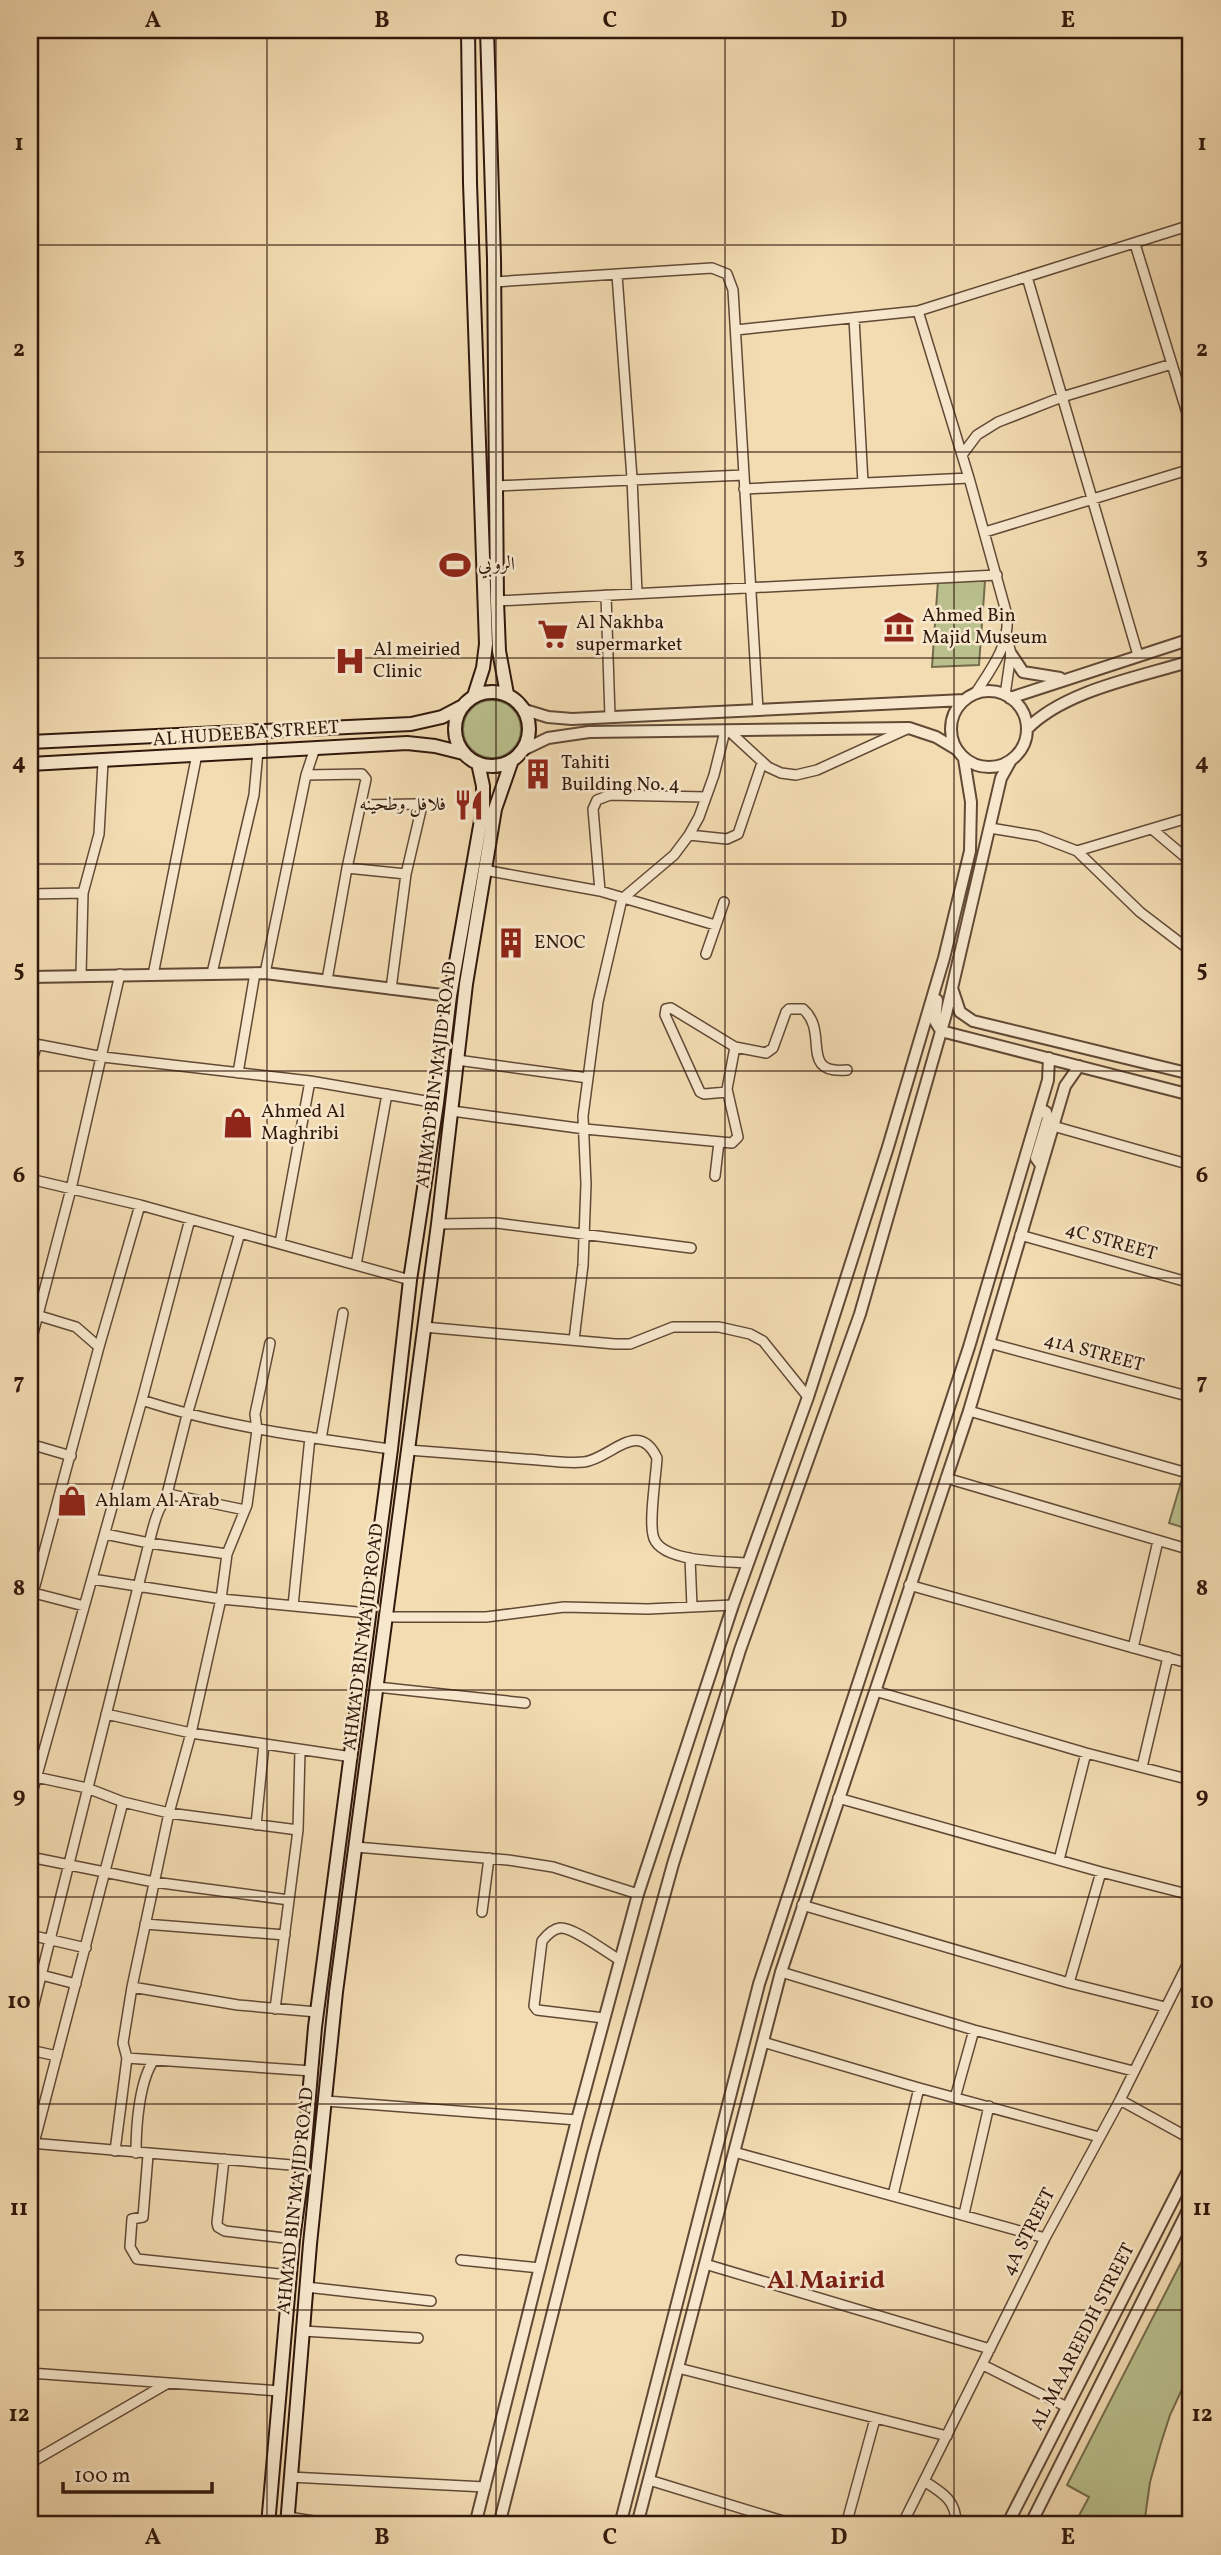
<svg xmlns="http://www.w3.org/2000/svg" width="1221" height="2555" font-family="Vollkorn,Amiri,serif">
<rect width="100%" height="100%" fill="#f3dcb2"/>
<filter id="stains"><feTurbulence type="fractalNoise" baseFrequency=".00286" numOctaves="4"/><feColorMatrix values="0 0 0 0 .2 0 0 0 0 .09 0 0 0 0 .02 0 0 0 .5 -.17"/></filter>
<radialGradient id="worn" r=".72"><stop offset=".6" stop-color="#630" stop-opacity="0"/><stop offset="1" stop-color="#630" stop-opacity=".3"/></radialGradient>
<path fill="#b9c08d" stroke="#756c4c" stroke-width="2" d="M938 581H985L979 665 932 667Z
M463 729a29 29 0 1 1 58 0a29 29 0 1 1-58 0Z
M1182 1479 1191 1482V1530L1169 1523Z
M1191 2243V2370L1170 2415 1161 2443 1150 2482 1144 2525H1074L1089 2497 1067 2485Z"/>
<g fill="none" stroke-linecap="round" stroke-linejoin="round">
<g stroke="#624936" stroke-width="12">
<path id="minor" d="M1135 244 1191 426
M617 275 632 478 637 593
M1027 277 1138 655
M494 282 712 268 727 274 733 290 758 710
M918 311 969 478 1007 615C1010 645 991 669 975 694
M854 318 863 483
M736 330 918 311 1191 225
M962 455 977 435 998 422 1062 397 1172 364
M496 486 744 475
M744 489 969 478
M985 532 1191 469
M606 595 610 717
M497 601 997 575
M1005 695 1011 654 1007 637
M729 731 768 767 781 773 796 775 817 770 907 729
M306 775 362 774 366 779 347 868 327 980
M361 805 416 804 421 810 406 874 391 989
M990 828 1038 836 1077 851 1140 912 1191 951
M1152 829 1191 862
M689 835 727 839 738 834 762 763
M1077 851 1191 817
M347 868 406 874
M484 870 600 891 715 925
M600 891 593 809 597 800 610 795 706 797
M30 894 83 893
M706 954 724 902
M212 973 254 795 258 751
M265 973 306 775 315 748
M81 975 83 893 99 834 103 762
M153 975 197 754
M30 1043 103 1057 310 1081 437 1103
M457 1060 588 1078
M30 1066 37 1044
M238 1073 255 973
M727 1092 704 1094 700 1092 665 1015 666 1009 671 1008 735 1047 766 1053 773 1048 786 1012 789 1009H803C830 1032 798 1075 847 1070
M452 1111 585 1129 732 1143 738 1137 727 1089 735 1047
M1053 1126 1191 1165
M715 1176 719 1142
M30 1179 140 1205 410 1280
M438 1224 496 1223 691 1248
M1020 1235 1191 1283
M280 1243 310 1081
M356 1265 387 1094
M30 1313 76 1327 99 1347
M424 1327 615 1344H630L673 1327H719L750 1334 763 1341 808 1397
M574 1340 583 1265 586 1184 583 1116 598 1002 622 899 674 855 689 835 699 817 714 775 725 731
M989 1343 1191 1397
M30 1345 71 1189 120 974
M142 1400C223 1427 307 1437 391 1449
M969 1411 1191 1474
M321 1439 343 1313
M30 1444 71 1456
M408 1450C447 1453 486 1456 525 1459 544 1460 565 1464 584 1462 610 1459 638 1418 657 1458 656 1477 649 1518 653 1535 658 1563 724 1561 747 1563
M946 1478 1191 1550
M166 1498 187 1415 240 1233
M105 1534 149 1543 227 1554
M690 1558 692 1607
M92 1579 221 1599 368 1613
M909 1585 1191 1664
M30 1592 84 1606
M33 1593 99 1347 140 1205
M293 1606 310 1437
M386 1617H486L564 1607 648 1609 733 1605
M1133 1648 1158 1541
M377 1687 525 1703
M875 1691 1086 1753 1191 1780
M106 1714 191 1733 352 1757
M1142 1767 1168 1657
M36 1777 87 1788 123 1802 169 1813 298 1830
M838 1798 1101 1872 1191 1895
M30 1800 142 1400 190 1219
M256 1825 264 1744
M356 1847 508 1860 553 1867 638 1894
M30 1857 154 1882 289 1900
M1059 1860 1086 1753
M802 1905 1069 1983 1165 2007
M482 1912 489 1858
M145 1924 285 1935
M30 1935 86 1948
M30 1972 76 1984
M781 1972 974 2030 1133 2071
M1069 1983 1101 1872
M132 1987 238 2005 317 2012
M275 2009 298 1830 300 1750
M604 2018 537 2010 534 2006 542 1941C546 1936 553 1929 560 1928 574 1927 607 1953 620 1960
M30 2020 149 1543C153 1529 158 1499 173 1495L245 1510
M763 2042 919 2088 1099 2137
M30 2050 57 2056
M127 2058 312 2071
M955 2098 974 2030
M1120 2100 1191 2139
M326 2101 577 2120
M30 2143 303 2166
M34 2143 123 1802
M115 2151 127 2058 123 2043 132 1987 169 1813 191 1733 221 1599 227 1554 247 1505 257 1430 255 1414 270 1343
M734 2152 1045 2238
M136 2153C136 2127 139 2081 154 2060
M148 2155 143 2217 132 2219 130 2247 137 2259 290 2275
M224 2159 217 2223 218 2227 225 2231 293 2239
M893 2195 919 2088
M964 2214 989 2106
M461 2260 540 2268
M705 2264 990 2349
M306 2287 431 2301
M303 2331 418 2338
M983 2365 1067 2407
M678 2368 947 2436
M30 2373 280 2391
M30 2463 168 2383
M290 2477 485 2487
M649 2480 796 2525
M924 2481C943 2493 957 2501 956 2525
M288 2517 339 2525
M846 2525 875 2419
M902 2525 1045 2238 1120 2100 1191 1957"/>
</g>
<g stroke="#624936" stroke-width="14">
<path id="tertiary" d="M1011 654 1023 672 1060 678
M951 729a38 38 0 1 1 76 0a38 38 0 1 1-76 0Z
M1010 698 1191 639
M525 710 548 717 572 719 964 700
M1027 729C1065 690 1140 677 1191 661
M523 750 548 738 589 732 909 728 936 737 956 749
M30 977 265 973 450 996
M953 991 960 1012 973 1021 1191 1074
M937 1000 935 1021 941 1031 1191 1095
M1040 1109 1046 1112 1048 1118 1036 1158 1041 1165
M475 2525 577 2120 638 1894 733 1605 808 1397 888 1147 944 958 970 851 971 802 964 759
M499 2525 593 2153 673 1864 740 1650 860 1314 946 1014 1001 778 1011 760
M620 2525 759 1984 969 1347 1048 1080 1049 1058
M637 2525 781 1972 969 1411 1065 1086 1079 1066
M1007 2525 1191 2165
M1030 2525 1191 2204"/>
</g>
<g stroke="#31180c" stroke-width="16">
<path id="secondary" d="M468 30 470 183 486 644 483 668 474 696
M487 30 494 259 497 601 499 651 507 694
M455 729a37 37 0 1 1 74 0a37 37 0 1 1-74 0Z
M30 742 411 724 442 717 461 707
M30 764 407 743 435 746 463 753
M268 2525 293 2239 303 2166 315 2027 391 1449 410 1280 437 1103 450 996 483 809V786L478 763
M287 2525 310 2244 336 1992 438 1224 466 984 495 809 512 760"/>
</g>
<use href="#minor" stroke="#f7e8cd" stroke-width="9"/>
<use href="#tertiary" stroke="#f7e8cd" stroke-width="10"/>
<use href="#secondary" stroke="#f7e8cd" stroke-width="12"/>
</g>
<path fill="none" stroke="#31180c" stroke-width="2" stroke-opacity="0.55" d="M267 30V2525M496 30V2525M725 30V2525M954 30V2525M30 245H1191M30 452H1191M30 658H1191M30 864H1191M30 1071H1191M30 1278H1191M30 1484H1191M30 1690H1191M30 1897H1191M30 2104H1191M30 2310H1191"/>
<defs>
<g id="stadium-bare" transform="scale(2.415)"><path d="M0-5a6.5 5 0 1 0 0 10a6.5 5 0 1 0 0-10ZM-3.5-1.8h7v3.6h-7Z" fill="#8f2418" stroke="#f7e8cd" stroke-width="2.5" paint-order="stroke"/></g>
<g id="museum-bare" transform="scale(2.415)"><path d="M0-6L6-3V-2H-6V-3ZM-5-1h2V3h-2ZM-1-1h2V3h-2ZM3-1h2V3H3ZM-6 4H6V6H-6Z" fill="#8f2418" stroke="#f7e8cd" stroke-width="2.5" paint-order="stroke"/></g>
<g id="supermarket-bare" transform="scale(2.415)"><path d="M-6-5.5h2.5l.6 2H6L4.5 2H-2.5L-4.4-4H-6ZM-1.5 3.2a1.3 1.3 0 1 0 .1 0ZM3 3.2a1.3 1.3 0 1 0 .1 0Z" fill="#8f2418" stroke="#f7e8cd" stroke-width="2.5" paint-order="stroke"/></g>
<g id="hospital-bare" transform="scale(2.415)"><path d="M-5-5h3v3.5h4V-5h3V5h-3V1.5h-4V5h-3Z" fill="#8f2418" stroke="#f7e8cd" stroke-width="2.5" paint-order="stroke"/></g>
<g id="building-bare" transform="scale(2.415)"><path d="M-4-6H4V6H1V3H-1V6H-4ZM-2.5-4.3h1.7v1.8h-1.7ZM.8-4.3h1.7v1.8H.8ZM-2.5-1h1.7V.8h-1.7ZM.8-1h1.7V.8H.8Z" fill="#8f2418" stroke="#f7e8cd" stroke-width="2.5" paint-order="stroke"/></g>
<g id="restaurant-bare" transform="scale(2.415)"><path d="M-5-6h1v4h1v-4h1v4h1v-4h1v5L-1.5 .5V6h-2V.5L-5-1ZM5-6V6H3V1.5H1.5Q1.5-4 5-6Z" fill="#8f2418" stroke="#f7e8cd" stroke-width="2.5" paint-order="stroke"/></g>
<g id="shop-bare" transform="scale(2.415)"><path d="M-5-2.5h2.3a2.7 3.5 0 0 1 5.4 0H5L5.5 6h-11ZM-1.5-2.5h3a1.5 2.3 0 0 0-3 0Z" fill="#8f2418" stroke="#f7e8cd" stroke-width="2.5" paint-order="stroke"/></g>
</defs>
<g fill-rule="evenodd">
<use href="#stadium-bare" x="455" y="565"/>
<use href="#museum-bare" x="899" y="627"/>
<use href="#supermarket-bare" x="553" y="634"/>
<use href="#hospital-bare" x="350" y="661"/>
<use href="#building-bare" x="538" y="774"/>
<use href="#restaurant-bare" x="469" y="805"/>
<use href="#building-bare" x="511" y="943"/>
<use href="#shop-bare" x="238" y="1123"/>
<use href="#shop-bare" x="72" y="1501"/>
</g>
<g text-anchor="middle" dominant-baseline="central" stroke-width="5" stroke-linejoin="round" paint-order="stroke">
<g font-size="19" fill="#31180c" stroke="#f7e8cd" text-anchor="start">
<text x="478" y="565">الروبي</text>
<text x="922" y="616">Ahmed Bin<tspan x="922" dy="22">Majid Museum</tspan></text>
<text x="576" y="623">Al Nakhba<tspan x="576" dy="22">supermarket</tspan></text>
<text x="373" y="650">Al meiried<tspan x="373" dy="22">Clinic</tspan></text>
<text x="561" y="763">Tahiti<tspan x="561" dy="22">Building No. 4</tspan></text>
<text x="446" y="805" text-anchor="end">فلافل وطحينه</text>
<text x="534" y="943">ENOC</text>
<text x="261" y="1112">Ahmed Al<tspan x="261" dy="22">Maghribi</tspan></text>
<text x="95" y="1501">Ahlam Al Arab</text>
</g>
<g font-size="19" fill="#31180c" stroke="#f7e8cd">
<text transform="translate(246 734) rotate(-4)">AL HUDEEBA STREET</text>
<text transform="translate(437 1075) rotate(-83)">AHMAD BIN MAJID ROAD</text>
<text transform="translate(1111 1242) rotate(16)">4C STREET</text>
<text transform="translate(1094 1353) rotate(15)">41A STREET</text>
<text transform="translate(364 1637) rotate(-83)">AHMAD BIN MAJID ROAD</text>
<text transform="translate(296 2201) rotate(-84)">AHMAD BIN MAJID ROAD</text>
<text transform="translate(1029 2232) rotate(-63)">4A STREET</text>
<text transform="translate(1083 2337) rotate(-63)">AL MAAREEDH STREET</text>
</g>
<g font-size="26" font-weight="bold" fill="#7a1f14" stroke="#f7e8cd">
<text x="826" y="2281">Al Mairid</text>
</g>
</g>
<rect width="1221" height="2555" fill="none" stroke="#f3dcb2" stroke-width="77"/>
<path d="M63 2482v10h149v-10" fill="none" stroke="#31180c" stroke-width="3.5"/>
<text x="74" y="2482" font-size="21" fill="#31180c" stroke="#f7e8cd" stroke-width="5" paint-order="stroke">100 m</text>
<rect x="38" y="38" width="1144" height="2478" fill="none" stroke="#31180c" stroke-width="2.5"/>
<g font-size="23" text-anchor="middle" font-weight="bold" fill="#31180c">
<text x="153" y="27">A</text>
<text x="382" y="27">B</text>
<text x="610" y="27">C</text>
<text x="839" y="27">D</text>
<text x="1068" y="27">E</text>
<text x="19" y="150">1</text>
<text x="1202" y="150">1</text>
<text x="19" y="356">2</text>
<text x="1202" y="356">2</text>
<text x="19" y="563">3</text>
<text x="1202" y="563">3</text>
<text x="19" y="769">4</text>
<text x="1202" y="769">4</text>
<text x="19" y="976">5</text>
<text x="1202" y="976">5</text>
<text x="19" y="1182">6</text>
<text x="1202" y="1182">6</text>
<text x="19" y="1389">7</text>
<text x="1202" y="1389">7</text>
<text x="19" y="1595">8</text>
<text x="1202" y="1595">8</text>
<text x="19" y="1802">9</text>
<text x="1202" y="1802">9</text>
<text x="19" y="2008">10</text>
<text x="1202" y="2008">10</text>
<text x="19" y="2215">11</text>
<text x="1202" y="2215">11</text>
<text x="19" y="2421">12</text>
<text x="1202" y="2421">12</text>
<text x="153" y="2544">A</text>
<text x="382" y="2544">B</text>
<text x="610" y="2544">C</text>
<text x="839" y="2544">D</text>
<text x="1068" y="2544">E</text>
</g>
<rect width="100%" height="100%" filter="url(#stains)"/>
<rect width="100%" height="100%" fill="url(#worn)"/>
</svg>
